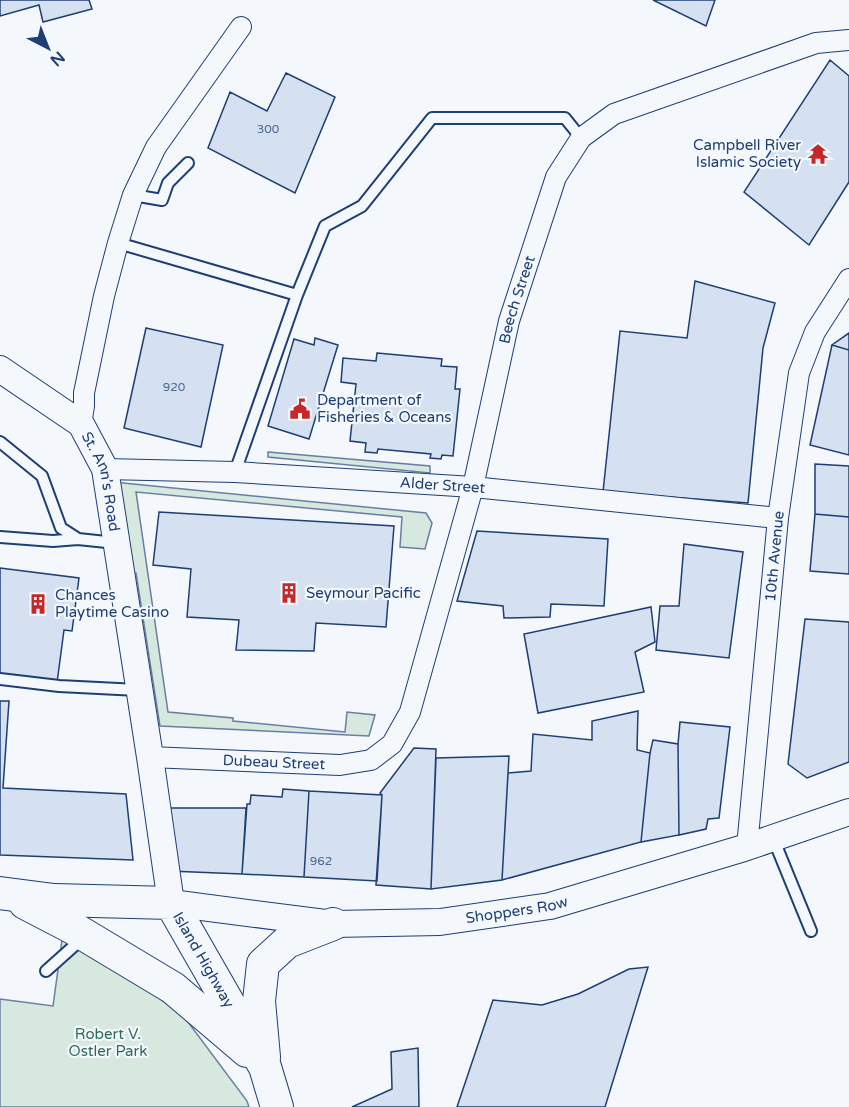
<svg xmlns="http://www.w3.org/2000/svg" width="849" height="1107" font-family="'Varela Round',sans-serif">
<rect width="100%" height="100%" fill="#f4f7fb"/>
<path fill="#d7e8df" stroke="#687fa3" stroke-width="1.5" d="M268 452 430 466V473L268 457Z
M113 482 426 513 432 523 425 549 400 547 402 517 136 492 168 712 233 718V721L345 732 347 712 375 715 369 736 160 726 136 573 128 574Z
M63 933 182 1014 247 1101 249 1107H0V999L53 1006Z"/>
<path fill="#d5e0f0" stroke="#1d3f73" stroke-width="1.5" d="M0 0H89L92 9 43 22 39 5 0 16Z
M653 0H715L706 26Z
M830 60 849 76V182L809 245 744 192Z
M286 73 335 97 295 193 208 148 230 92 267 111Z
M695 281 775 303 763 348 748 503 603 492 620 331 687 338Z
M146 328 223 345 201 447 124 428Z
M849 333V350L832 345Z
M315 338 338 345 309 439 268 426 294 339 314 345Z
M832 345 849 350V455L810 445Z
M377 353 442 359 441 366 457 367 455 389H460L453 456 442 455 441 459 430 458 431 454 378 449 377 453 365 452 366 443 350 441 356 384 341 382 343 358 376 361Z
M815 464 849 466V517L815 514Z
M159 512 394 526 386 627 316 623 314 651 236 650 239 620 187 617 191 569 153 565Z
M815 514 849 517V574L810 571Z
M477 531 608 539 604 606 551 604 550 617 504 618 503 606 457 601Z
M684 544 743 552 729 658 656 650 660 606H679Z
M0 568 79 578 72 631 64 630 57 683 0 676Z
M651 607 655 642 635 652 644 692 538 713 524 634Z
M805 619 849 622V762L807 778 788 764Z
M0 701H9L3 788 126 794 133 860 0 855Z
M638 711 637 750 650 753 641 842 502 880 508 773 531 771 533 734 592 740V721Z
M680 722 730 727 719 818 708 819 706 829 679 835 678 744Z
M653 740 678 744 679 835 641 842 650 753Z
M414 748 436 749 431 889 376 885 382 795 380 793Z
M509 756 502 880 431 889 436 758Z
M283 789 309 791 304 877 242 874 247 804H250L251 795 282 797Z
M309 791 382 795 377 881 304 877Z
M159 808H246L242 874 169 871Z
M648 967 605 1107H457L493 1000 542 1005 578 994 629 969Z
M418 1048 419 1107H352L392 1089 391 1052Z"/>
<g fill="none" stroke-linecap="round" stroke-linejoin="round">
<g stroke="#1d3f73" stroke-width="14">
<path id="service" d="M133 195 162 200 168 183 188 163
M118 243 297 295 235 472
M297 295 325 226 362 206 432 118H565L581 138
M0 442 42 476 61 528 78 539 116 543
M0 537 53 541 78 539
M0 679 59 686 138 690
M773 838 811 931
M46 971 84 937"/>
</g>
<g stroke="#1d3f73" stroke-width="22">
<g id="minor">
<path d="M81 424 84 406V393L104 296 118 243 133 195 156 147 241 27"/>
<path id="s1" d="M105 469 235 472 473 487 778 518"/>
<path id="s2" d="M150 757 340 765 371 760 392 744 410 712 473 487 509 321 556 177 581 138 614 114 816 43 849 40"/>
<path id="s3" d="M747 847 778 518 799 373 815 332 849 279"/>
</g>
</g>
<g stroke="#1d3f73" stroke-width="28">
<g id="tertiary">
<path id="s4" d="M0 369 81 424 105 469 150 757 171 903 333 924 440 922 550 906 744 848 849 812"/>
</g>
</g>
<g stroke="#1d3f73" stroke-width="34">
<g id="primary">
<path id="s5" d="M0 893 54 900 171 903 265 1067 277 1107"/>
<path d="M25 903 73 928 173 988 247 1051"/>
<path d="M264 1057 259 1001 263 964 287 942 333 924"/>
</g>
</g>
<use href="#service" stroke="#f4f7fb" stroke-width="10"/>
<use href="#minor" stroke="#f4f7fb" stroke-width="20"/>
<use href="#tertiary" stroke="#f4f7fb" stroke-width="26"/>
<use href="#primary" stroke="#f4f7fb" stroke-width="32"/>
</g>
<defs>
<g id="temple-bare" transform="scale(1.62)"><path d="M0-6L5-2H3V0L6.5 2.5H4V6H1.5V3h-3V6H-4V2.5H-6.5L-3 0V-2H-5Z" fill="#c62828" stroke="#f4f7fb" stroke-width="2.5" paint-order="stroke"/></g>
<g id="civic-bare" transform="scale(1.62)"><path d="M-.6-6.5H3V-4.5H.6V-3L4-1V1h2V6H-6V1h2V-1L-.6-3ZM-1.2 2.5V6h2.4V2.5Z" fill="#c62828" stroke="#f4f7fb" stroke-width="2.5" paint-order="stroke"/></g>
<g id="building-bare" transform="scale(1.62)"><path d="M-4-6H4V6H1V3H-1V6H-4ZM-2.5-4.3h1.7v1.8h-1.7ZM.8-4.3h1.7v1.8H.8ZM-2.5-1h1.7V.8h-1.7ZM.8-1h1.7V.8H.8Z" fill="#c62828" stroke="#f4f7fb" stroke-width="2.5" paint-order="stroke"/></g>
</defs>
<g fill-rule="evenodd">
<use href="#temple-bare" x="818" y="154"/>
<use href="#civic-bare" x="300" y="409"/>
<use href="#building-bare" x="289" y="593"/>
<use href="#building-bare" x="38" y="604"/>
</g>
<g text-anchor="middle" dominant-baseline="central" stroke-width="4.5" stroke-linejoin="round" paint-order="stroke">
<g font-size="12" fill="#4b6792">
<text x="268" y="129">300</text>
<text x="174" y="387">920</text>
<text x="321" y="861">962</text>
</g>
<g font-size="15" fill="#1d3f73" stroke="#f4f7fb" text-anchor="start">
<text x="801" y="145" text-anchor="end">Campbell River<tspan x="801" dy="17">Islamic Society</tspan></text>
<text x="317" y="400">Department of<tspan x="317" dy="17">Fisheries &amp; Oceans</tspan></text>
<text x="306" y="593">Seymour Pacific</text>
<text x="55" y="595">Chances<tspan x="55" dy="17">Playtime Casino</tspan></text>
</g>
<g font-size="15" fill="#1d3f73" stroke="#f4f7fb">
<text stroke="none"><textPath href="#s2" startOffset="711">Beech Street</textPath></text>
<text stroke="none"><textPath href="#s4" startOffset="160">St. Ann's Road</textPath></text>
<text stroke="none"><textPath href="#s1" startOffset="338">Alder Street</textPath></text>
<text stroke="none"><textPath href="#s3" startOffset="292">10th Avenue</textPath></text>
<text stroke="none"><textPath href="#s2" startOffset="124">Dubeau Street</textPath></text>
<text stroke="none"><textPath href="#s4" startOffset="936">Shoppers Row</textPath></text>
<text stroke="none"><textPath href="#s5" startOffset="237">Island Highway</textPath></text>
</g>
<g font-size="15" fill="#2c6c60" stroke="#f4f7fb">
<text x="108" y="1034">Robert V.<tspan x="108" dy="17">Ostler Park</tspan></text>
</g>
</g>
<g transform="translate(48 48) rotate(138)" stroke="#f4f7fb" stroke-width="4.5" paint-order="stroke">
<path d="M0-4.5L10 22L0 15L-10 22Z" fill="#1d3f73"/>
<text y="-9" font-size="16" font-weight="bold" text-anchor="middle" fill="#1d3f73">N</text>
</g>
</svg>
